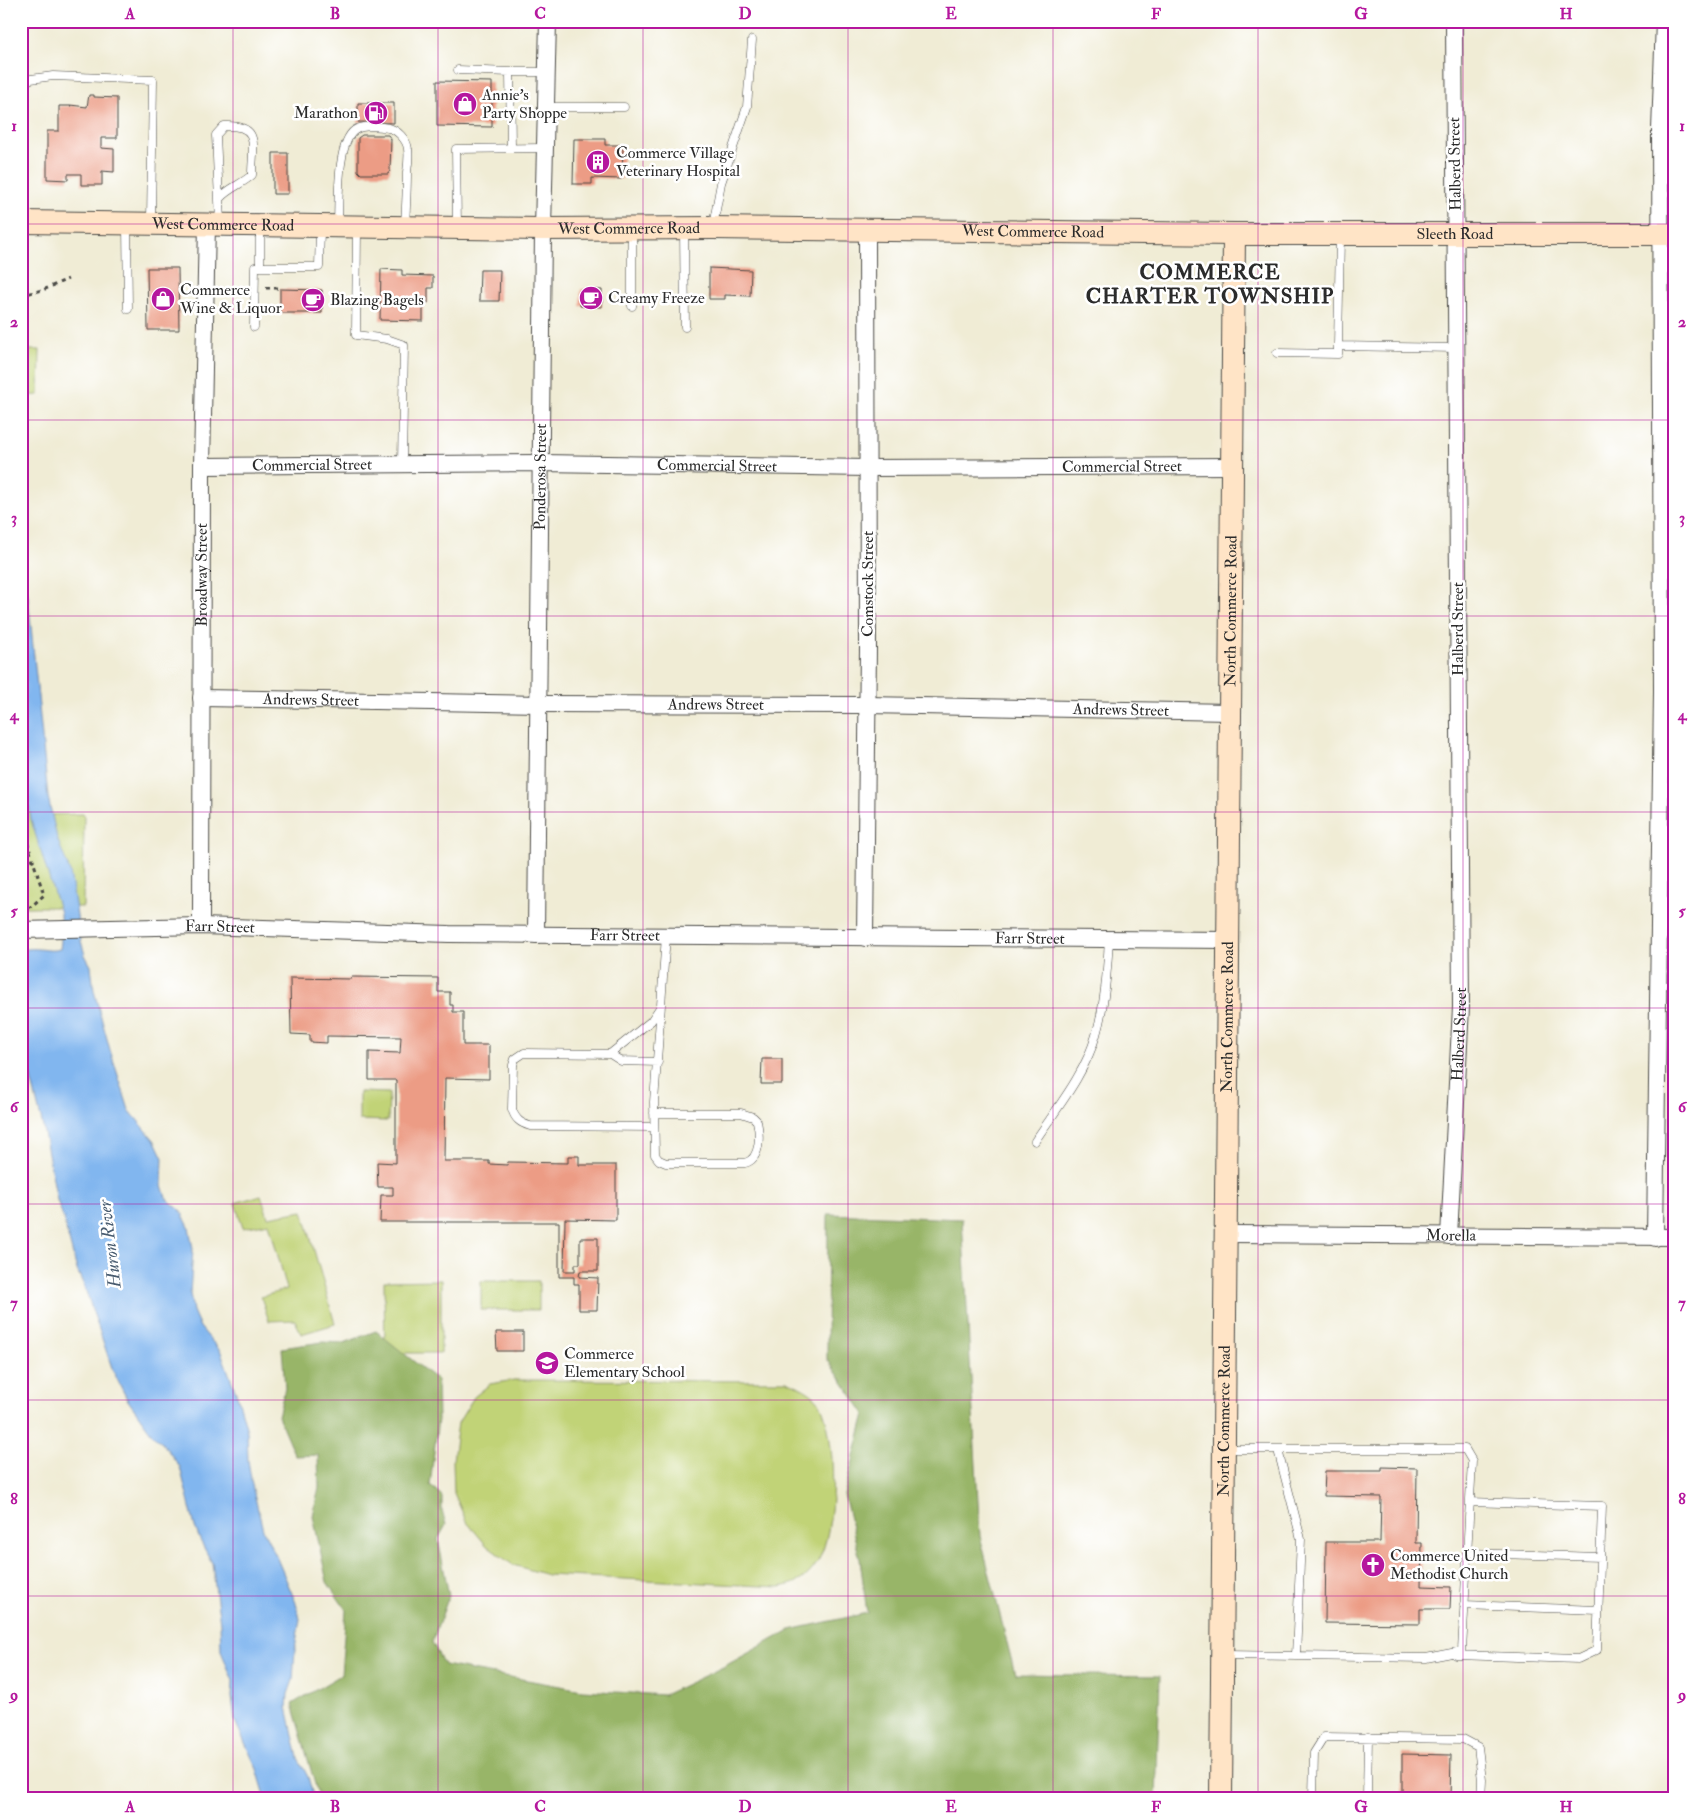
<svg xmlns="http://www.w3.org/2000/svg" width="1696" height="1820" font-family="'IM FELL Double Pica',serif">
<rect width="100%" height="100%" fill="#fff"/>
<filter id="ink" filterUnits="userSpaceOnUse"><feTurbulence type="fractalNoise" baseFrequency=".02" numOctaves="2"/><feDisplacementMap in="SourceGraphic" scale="10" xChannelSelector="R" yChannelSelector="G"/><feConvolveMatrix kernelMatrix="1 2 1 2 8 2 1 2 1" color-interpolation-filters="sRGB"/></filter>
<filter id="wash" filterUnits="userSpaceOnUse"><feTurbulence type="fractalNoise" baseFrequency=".0096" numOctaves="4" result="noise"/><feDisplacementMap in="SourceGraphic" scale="20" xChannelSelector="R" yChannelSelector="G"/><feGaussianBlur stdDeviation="1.12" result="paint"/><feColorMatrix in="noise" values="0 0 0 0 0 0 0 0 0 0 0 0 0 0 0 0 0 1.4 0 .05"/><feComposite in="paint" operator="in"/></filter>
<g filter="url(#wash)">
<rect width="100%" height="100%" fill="#f0ecd5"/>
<path fill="#c1d377" stroke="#767f51" d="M21 350H40L39 395 21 396Z
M21 650 37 815 84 814 83 907H21Z
M359 1092 389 1093 388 1121 359 1120Z
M261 1195 268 1217 303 1211 335 1324 301 1334 295 1320 269 1321 261 1297 287 1289 269 1223 243 1228 235 1203Z
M441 1280V1353H385L384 1281Z
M481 1281H539V1310H481Z
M514 1380 787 1381C798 1386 812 1392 819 1402 838 1436 837 1530 817 1563 808 1578 797 1584 780 1587L548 1575 513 1565 487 1546 466 1521 454 1493 453 1460 458 1423 474 1397 490 1384Z"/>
<path fill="#98b568" stroke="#62704a" d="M828 1214 962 1219 980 1536 1015 1674 1160 1676 1156 1799 319 1798 292 1704 341 1675 346 1610 327 1582 313 1516 319 1487 318 1455 295 1456 278 1416 285 1388 282 1348 322 1342 344 1343 376 1331 437 1380 438 1419 430 1485 442 1496V1510L446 1525 438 1539 449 1596 432 1642 444 1665 582 1690 664 1695 723 1667 790 1630 867 1613 860 1559 844 1495 865 1414 827 1359Z"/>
<path fill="#81b6ef" stroke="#56708d" d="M21 568 28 596 48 797 57 838 70 872 81 941 85 955 91 966 94 991 110 1050 129 1110 155 1141 163 1158 162 1185 166 1198 181 1211 189 1227 193 1249 190 1294 193 1311 200 1327 221 1352 238 1398 247 1431 248 1460 252 1485 263 1530 276 1556 296 1603 300 1619 295 1649 293 1680 288 1694 287 1707 298 1758 308 1777 314 1799H266L257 1769 235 1721 232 1697 233 1681 221 1651 220 1623 212 1563 200 1540 195 1527 180 1467 164 1445 153 1435 127 1399 113 1371 85 1288 77 1270 63 1218 57 1200 42 1122 21 1039V951C33 945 48 953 60 949L61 941 60 913 31 820 21 745Z"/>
<g id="blocks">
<path fill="#ec9c85" d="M437 81 492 82V127L437 126Z
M89 95H94V97L117 98V138H101V148L114 149V172L102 171V185H81V174H68V180L47 179V131H59V106H71L70 105 87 107Z
M358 103H394V123L358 122Z
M362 135H388L391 139 390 171 388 174H361L358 171V138Z
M574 139H605V145H623L622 179 592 178V184H573Z
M273 153H288V194H273Z
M147 268H178L179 330H148Z
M709 268 751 270 750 296 725 295V299H709Z
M381 269 402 270V275L433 276V288H428V303H423V321L380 320Z
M480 270H500L499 301H479Z
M280 289 322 290V313H280Z
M581 289 602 290V307L580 306Z
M351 977 438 978V992H450V1005H453V1012H463V1045H489V1079L445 1078 444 1161H489V1164L507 1165 508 1162 568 1163V1156H579V1165H616V1220L565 1219 564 1271H575V1264H580V1238H598V1271H580L579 1277 598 1278 597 1310H579V1284H574V1277H559V1222H380L381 1195H393V1187H378L377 1162 396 1163V1080H369V1052L400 1053 401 1037 327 1036V1043L310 1042V1035L291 1034 290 978 351 979Z
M762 1059H782V1084H761Z
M496 1332H523V1351H497Z
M1382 1467 1417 1468 1416 1543H1422L1421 1586 1451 1587 1450 1609H1420V1624L1325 1623 1326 1542H1380L1381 1497 1324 1496 1325 1471H1382Z
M1402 1754 1451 1755 1450 1799H1402Z"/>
</g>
</g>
<g filter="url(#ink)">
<use href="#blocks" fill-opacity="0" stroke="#494844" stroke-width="1"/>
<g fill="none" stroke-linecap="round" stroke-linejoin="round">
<g stroke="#494844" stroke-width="9">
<path id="lane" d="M458 70 510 72
M21 84 31 79 53 76 153 80 151 221
M545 107H624
M511 148 510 72H547
M220 222 216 135 224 126C262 124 252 146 252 175 242 184 229 188 220 198
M127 225 128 309
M338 225C339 204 336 143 355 130 362 125 380 126 388 128 397 129 407 140 408 149 409 156 408 165 407 172 407 190 406 208 405 225
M713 226 721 183 747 107 752 40
M457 227 456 149 544 148
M357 229 356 335 387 339 404 345 402 464
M632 230V306
M684 230 685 327
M1340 236 1338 346 1456 348
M260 267V227
M254 327 255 267H319L320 228
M1277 353 1338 354V346
M610 1054 651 1021 661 1006
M654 1113H741L753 1117 757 1121C760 1135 761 1159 745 1163H666L659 1160 655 1155 654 1102 666 936
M654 1127 530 1126C520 1123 515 1119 512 1109L513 1065 515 1059 524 1053 610 1054 621 1061 658 1062
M1035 1141C1057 1108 1085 1074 1096 1035 1105 1004 1107 972 1109 940
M1278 1450 1301 1539 1296 1656
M1467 1553 1600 1557
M1464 1605 1598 1610
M1225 1655 1426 1658 1462 1651 1472 1461 1465 1449H1226
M1456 1655 1578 1659 1597 1650 1602 1506 1470 1502
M1313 1799 1314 1753 1324 1737 1463 1739 1478 1747 1482 1780 1481 1799
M1367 1799 1368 1737"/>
</g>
<g stroke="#494844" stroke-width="18">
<g id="street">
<path id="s1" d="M202 466 541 463 868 468 1232 466"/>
<path id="s2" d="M201 698 539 704 867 705 1230 712"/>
<path id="s3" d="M201 926 202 466 207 224"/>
<path id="s4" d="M21 930 201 926 449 934 1229 940"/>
<path id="s5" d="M536 935 543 229 548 21"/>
<path d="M865 938 868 647 867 230"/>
<path id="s6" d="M1226 1234 1675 1237"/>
<path id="s7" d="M1449 1236 1461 1007 1454 21"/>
<path d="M1655 1238 1662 691 1660 130 1664 21"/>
</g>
</g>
<g stroke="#494844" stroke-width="24">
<g id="secondary">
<path id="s8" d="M21 222 543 229 713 228 1234 234H1675"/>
<path id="s9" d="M1221 1799 1234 234"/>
</g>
</g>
<path stroke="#494844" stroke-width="3" stroke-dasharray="4 4" stroke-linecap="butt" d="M266 288H280
M21 295 43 290 68 279
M21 815 23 829 21 827
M21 912 32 906 44 895 23 829"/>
<use href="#lane" stroke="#fff" stroke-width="8"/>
<use href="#street" stroke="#fff" stroke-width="16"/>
<use href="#secondary" stroke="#ffe4c6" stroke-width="22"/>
</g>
</g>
<path fill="none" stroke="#b5179e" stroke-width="1" stroke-opacity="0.55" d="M233 21V1799M438 21V1799M643 21V1799M848 21V1799M1053 21V1799M1258 21V1799M1463 21V1799M21 224H1675M21 420H1675M21 616H1675M21 812H1675M21 1008H1675M21 1204H1675M21 1400H1675M21 1596H1675"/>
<defs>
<g id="shop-disc" transform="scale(1.25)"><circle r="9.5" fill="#b5179e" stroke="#fff"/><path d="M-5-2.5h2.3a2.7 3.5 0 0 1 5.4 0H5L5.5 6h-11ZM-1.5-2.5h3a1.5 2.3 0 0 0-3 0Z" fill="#fff"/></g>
<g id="fuel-disc" transform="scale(1.25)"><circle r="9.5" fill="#b5179e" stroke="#fff"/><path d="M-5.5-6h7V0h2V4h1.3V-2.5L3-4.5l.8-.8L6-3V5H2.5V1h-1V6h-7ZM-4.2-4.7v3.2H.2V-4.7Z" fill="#fff"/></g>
<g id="building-disc" transform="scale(1.25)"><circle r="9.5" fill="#b5179e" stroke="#fff"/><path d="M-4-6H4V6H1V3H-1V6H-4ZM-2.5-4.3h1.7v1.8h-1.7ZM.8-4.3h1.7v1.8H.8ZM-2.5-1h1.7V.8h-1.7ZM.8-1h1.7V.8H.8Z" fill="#fff"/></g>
<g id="cafe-disc" transform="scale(1.25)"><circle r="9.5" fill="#b5179e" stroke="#fff"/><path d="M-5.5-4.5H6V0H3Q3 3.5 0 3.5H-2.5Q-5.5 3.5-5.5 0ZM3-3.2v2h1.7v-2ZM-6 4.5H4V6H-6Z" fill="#fff"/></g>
<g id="school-disc" transform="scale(1.25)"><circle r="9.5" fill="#b5179e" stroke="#fff"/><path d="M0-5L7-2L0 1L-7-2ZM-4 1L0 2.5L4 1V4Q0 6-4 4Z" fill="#fff"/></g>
<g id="church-disc" transform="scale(1.25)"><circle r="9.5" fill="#b5179e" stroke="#fff"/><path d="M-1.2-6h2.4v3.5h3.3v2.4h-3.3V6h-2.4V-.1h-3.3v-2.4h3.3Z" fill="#fff"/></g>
</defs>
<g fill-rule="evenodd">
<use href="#shop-disc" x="465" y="104"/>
<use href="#fuel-disc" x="376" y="113"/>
<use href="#building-disc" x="598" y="162"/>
<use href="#cafe-disc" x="591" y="298"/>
<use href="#shop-disc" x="163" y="299"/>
<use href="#cafe-disc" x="313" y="300"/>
<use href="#school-disc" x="547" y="1363"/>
<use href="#church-disc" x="1373" y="1565"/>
</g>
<g text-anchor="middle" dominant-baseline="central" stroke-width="5" stroke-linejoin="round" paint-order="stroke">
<g font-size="16" fill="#2b2b2b" stroke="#fff" text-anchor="start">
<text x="482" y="95">Annie's<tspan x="482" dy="18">Party Shoppe</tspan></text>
<text x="358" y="113" text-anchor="end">Marathon</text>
<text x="616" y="153">Commerce Village<tspan x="616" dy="18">Veterinary Hospital</tspan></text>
<text x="180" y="290">Commerce<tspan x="180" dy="18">Wine &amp; Liquor</tspan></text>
<text x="608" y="298">Creamy Freeze</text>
<text x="330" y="300">Blazing Bagels</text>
<text x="564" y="1354">Commerce<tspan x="564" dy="18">Elementary School</tspan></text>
<text x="1390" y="1556">Commerce United<tspan x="1390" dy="18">Methodist Church</tspan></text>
</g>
<g font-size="16" fill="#2b2b2b" stroke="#fff">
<text transform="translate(1455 164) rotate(-91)">Halberd Street</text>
<text stroke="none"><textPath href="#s8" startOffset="202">West Commerce Road</textPath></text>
<text stroke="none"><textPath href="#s8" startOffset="608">West Commerce Road</textPath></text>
<text stroke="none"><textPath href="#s8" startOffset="1012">West Commerce Road</textPath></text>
<text stroke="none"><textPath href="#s8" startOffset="1434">Sleeth Road</textPath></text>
<text stroke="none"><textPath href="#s1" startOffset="110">Commercial Street</textPath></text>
<text stroke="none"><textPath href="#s1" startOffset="515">Commercial Street</textPath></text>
<text stroke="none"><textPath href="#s1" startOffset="920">Commercial Street</textPath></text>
<text stroke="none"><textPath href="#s5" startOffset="458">Ponderosa Street</textPath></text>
<text stroke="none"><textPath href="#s3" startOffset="351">Broadway Street</textPath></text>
<text transform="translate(868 584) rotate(-90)">Comstock Street</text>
<text stroke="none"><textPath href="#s9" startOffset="1188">North Commerce Road</textPath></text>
<text transform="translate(1458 629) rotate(-90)">Halberd Street</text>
<text stroke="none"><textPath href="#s2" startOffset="110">Andrews Street</textPath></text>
<text stroke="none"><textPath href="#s2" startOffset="515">Andrews Street</textPath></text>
<text stroke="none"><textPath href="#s2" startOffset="920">Andrews Street</textPath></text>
<text stroke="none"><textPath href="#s4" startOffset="199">Farr Street</textPath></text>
<text stroke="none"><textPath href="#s4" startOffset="604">Farr Street</textPath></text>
<text stroke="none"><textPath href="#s4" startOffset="1009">Farr Street</textPath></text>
<text stroke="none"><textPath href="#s9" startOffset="782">North Commerce Road</textPath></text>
<text stroke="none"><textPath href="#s7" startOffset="202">Halberd Street</textPath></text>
<text stroke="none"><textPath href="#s6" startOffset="225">Morella</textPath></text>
<text stroke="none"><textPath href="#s9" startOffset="378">North Commerce Road</textPath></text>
</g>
<g font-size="18" font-style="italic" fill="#495c70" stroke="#fff">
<text transform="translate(110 1244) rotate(-97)">Huron River</text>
</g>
<g font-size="21" font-weight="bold" letter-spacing="1" fill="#2b2b2b" stroke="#fff">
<text x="1210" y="272">COMMERCE<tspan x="1210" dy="24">CHARTER TOWNSHIP</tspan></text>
</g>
</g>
<rect width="1696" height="1820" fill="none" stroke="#fff" stroke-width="55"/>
<rect x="28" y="28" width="1640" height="1764" fill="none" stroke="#b5179e" stroke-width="2"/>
<g font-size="16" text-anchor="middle" font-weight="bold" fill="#b5179e">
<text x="130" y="19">A</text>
<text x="335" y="19">B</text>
<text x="540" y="19">C</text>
<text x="745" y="19">D</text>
<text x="951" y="19">E</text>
<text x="1156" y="19">F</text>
<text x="1361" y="19">G</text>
<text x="1566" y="19">H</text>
<text x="14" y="131">1</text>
<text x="1682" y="131">1</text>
<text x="14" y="327">2</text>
<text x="1682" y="327">2</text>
<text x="14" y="523">3</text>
<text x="1682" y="523">3</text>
<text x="14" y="720">4</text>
<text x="1682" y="720">4</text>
<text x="14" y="916">5</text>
<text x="1682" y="916">5</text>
<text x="14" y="1112">6</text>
<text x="1682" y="1112">6</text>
<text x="14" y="1308">7</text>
<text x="1682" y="1308">7</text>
<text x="14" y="1504">8</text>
<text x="1682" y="1504">8</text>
<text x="14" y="1700">9</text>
<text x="1682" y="1700">9</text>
<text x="130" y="1812">A</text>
<text x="335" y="1812">B</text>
<text x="540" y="1812">C</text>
<text x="745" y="1812">D</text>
<text x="951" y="1812">E</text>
<text x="1156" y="1812">F</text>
<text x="1361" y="1812">G</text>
<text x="1566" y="1812">H</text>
</g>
</svg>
